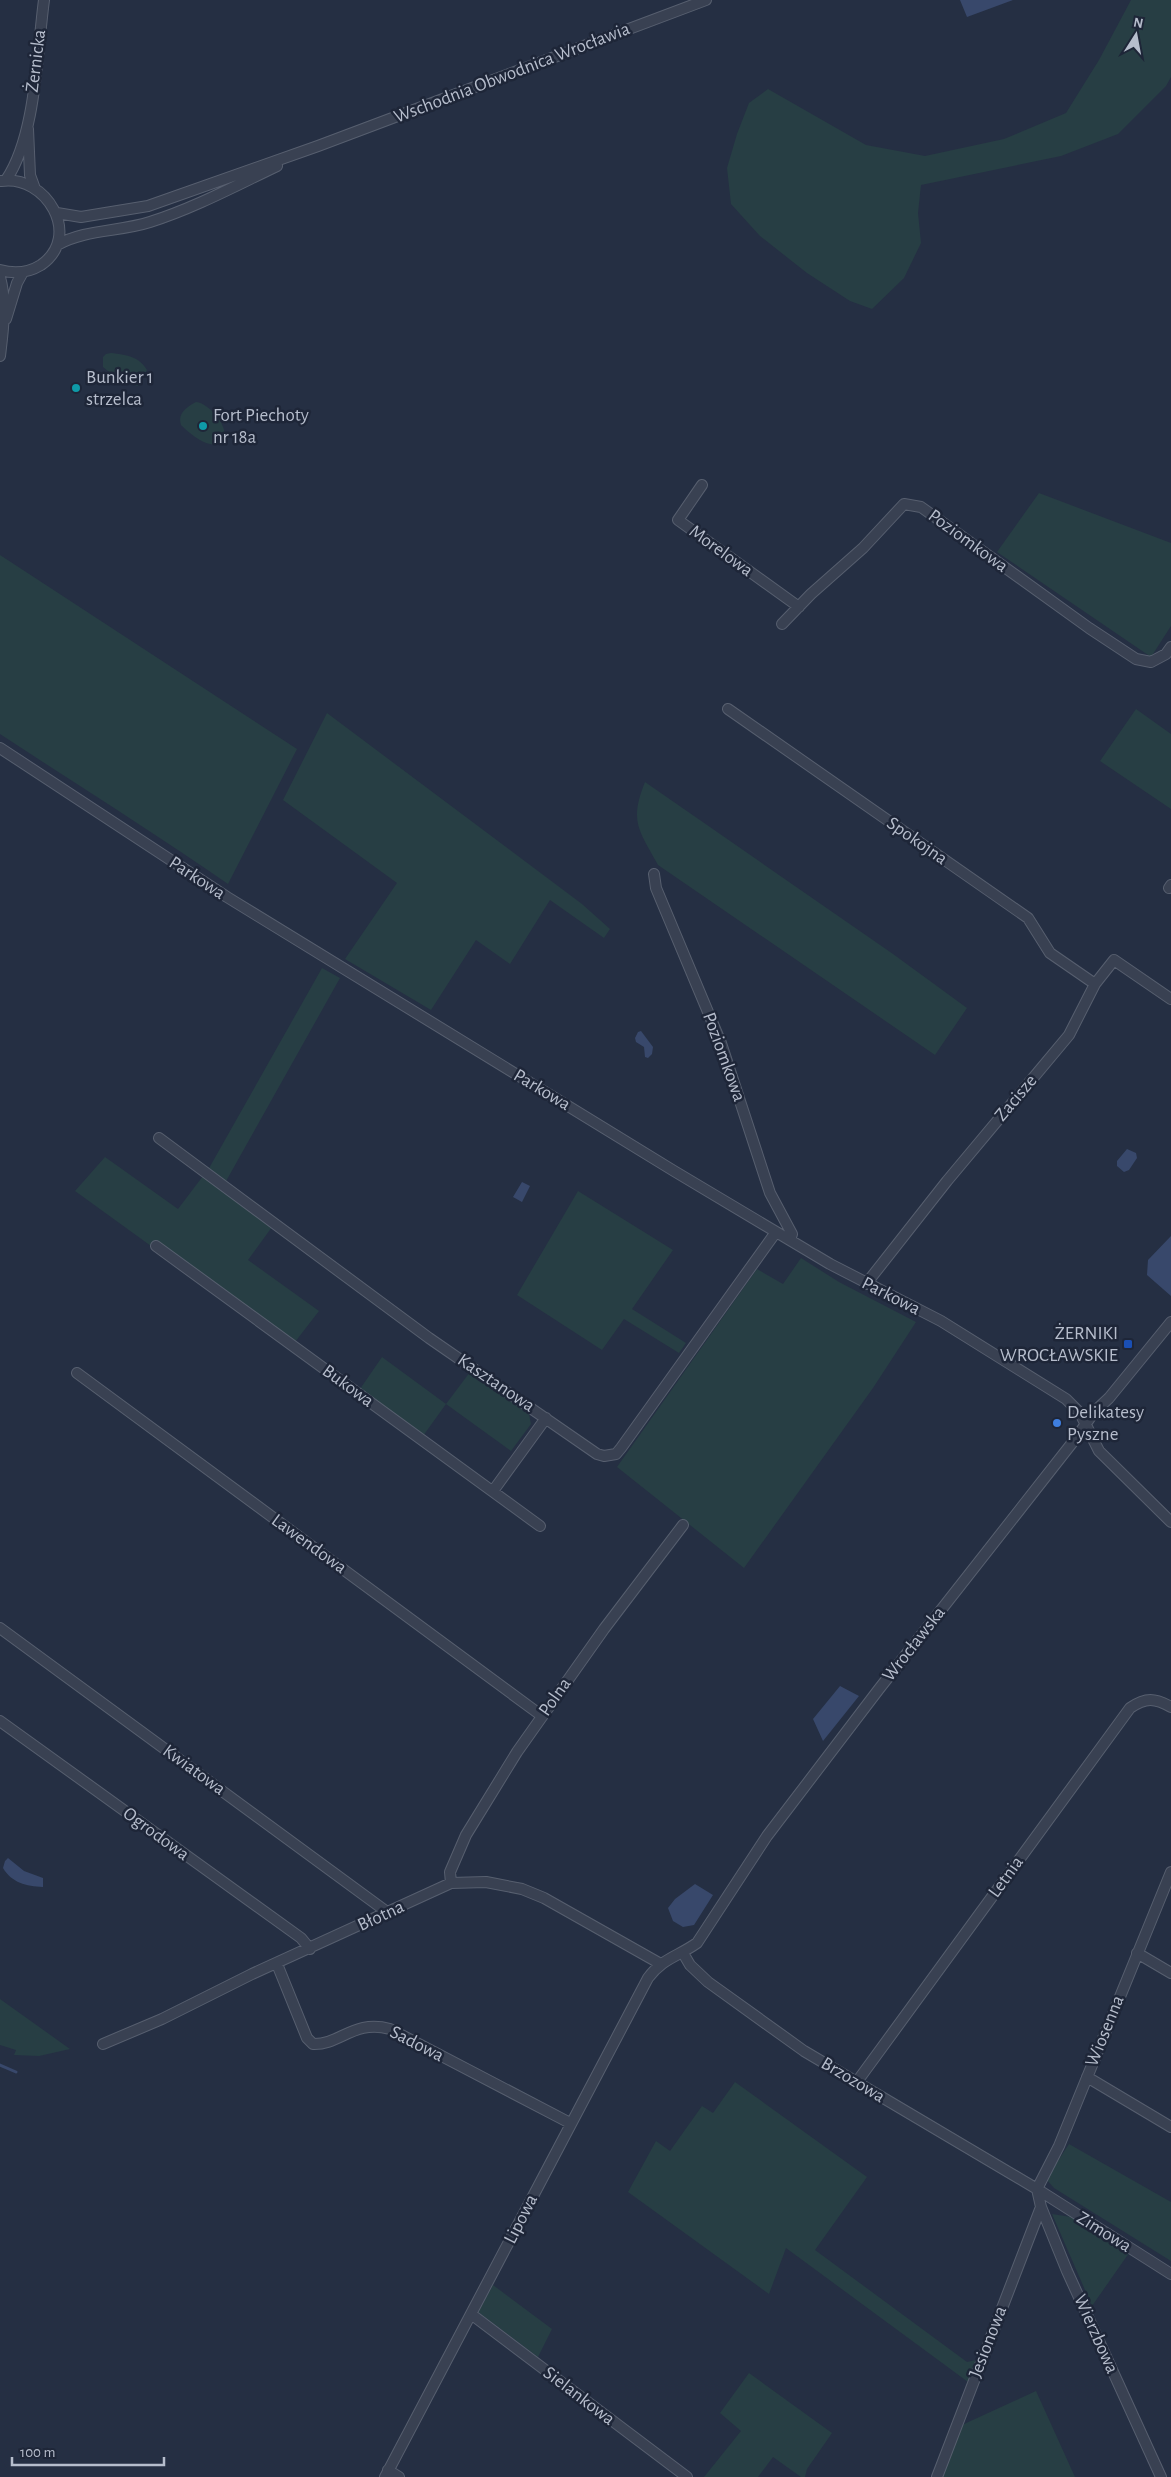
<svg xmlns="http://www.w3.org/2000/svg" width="1171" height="2477" font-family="'Alegreya Sans',sans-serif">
<rect width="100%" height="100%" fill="#252f43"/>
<path fill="#273e44" d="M1131 0H1171V77L1166 86 1118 134 1061 156 921 185 918 213 921 243 904 278 872 309 850 301 807 273 760 236 731 204 727 168 737 134 749 103 768 89 866 145 925 156 1004 139 1066 113 1099 60Z
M111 353C126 355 139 356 147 370L138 386 119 380 103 367V357L106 354Z
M196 402C204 403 210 409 216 415 224 424 234 449 210 444 200 442 188 432 181 425 177 413 187 407 196 402Z
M1039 493 1171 543V626L1151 657 997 552Z
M0 555 297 749 228 884C153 832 76 784 0 734Z
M1136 709 1171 734V809L1100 761Z
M327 713 582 904 610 929 604 938 550 900 510 964 476 940 431 1010 345 959 397 883 283 800Z
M645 782 893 954 967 1008 935 1055 658 865C639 830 629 822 645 782Z
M322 968 340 978 225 1183 208 1170Z
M105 1157 178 1209 203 1176 272 1227 248 1260 319 1311 295 1342 155 1241 151 1246 75 1191Z
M578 1191 673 1250 632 1309 686 1343 679 1353 624 1319 602 1350 517 1295Z
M801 1258 839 1282 916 1322 873 1388 744 1568 617 1467 757 1269 783 1284Z
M382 1357 446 1404 470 1372 529 1414 531 1424 511 1451 446 1404 423 1436 360 1389Z
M0 1999 70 2049 39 2056 14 2055 16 2050 0 2045Z
M735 2082 867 2177 815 2250 967 2362 976 2360 968 2382 786 2248 769 2294 628 2192 656 2141 670 2151 702 2106 713 2113Z
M1069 2144 1171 2202V2261L1054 2188 1046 2179Z
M1052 2214 1071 2217 1129 2253 1092 2306Z
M493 2285 552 2329 538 2357 478 2312Z
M749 2373 832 2433 807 2469 805 2477H801L773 2457 758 2477H704L741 2431 720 2413Z
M1036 2391 1075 2477H941L962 2425Z"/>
<path fill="#38486b" d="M960 0H1013L967 17Z
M641 1031 653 1047 652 1054 648 1058 645 1057 644 1047 636 1042 635 1038 638 1032Z
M1127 1149 1136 1153 1137 1158 1129 1170 1124 1172 1117 1166V1161Z
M522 1182 530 1186 522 1202 513 1197Z
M1171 1236V1296L1147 1275 1148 1260Z
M840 1686 859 1696 823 1741 813 1719Z
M8 1858 24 1871 43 1878V1887C26 1886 12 1883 3 1868L5 1861Z
M695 1884 713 1895 694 1925 683 1927 673 1921 668 1908 675 1899Z"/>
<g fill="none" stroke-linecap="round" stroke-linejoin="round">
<path stroke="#38486b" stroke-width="3" d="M0 2065 16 2072"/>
<g stroke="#575f6f" stroke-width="12">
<path id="minor" d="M28 129 30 175 34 186
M6 180C36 136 37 52 44 0
M57 213 81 217 148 206 318 146 706 0
M57 245C86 229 119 232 150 222 194 208 235 186 277 166
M0 270C14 274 28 273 41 265 83 236 46 174 1 181
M0 277C7 302 3 331 0 356
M6 319 17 283 23 272
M702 485 678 520 799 607
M782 624 811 594 863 548 904 504 921 507 1089 628 1136 659 1151 662 1166 654 1171 647
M728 709 1028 918 1050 953 1095 984
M0 748 227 897 674 1171 830 1264 941 1321 1066 1399 1080 1413 1099 1451 1171 1522
M654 874 656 888 721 1043 770 1193 792 1234 790 1240
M1169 888 1171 885
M159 1138 429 1338 597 1454 604 1456 616 1454 621 1448 776 1232
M156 1246 540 1526
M866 1284 947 1181 1069 1035 1095 984 1114 960 1171 999
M77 1373 542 1716
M493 1491 546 1418
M0 1628 387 1912
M0 1721 301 1938 310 1949
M451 1883 450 1872 466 1835 517 1752 604 1629 683 1525
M683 1953 690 1965 708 1982 804 2051 1037 2189 1171 2274
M1137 1953 1171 1973
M277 1964 307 2038 313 2044C340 2045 354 2019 390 2029L570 2123
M103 2044 162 2019 252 1974 451 1883 486 1882 522 1889 544 1898 659 1963
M1087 2077 1171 2127
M856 2083 1130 1708C1146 1697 1155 1698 1171 1707
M1037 2189 1059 2146 1171 1872
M1037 2189 1041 2207 1067 2271 1161 2477
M471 2314 687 2477
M388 2470 399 2477
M385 2477 648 1978C663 1958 677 1957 697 1943L767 1836 879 1689 1076 1438 1094 1412 1109 1398 1171 1322
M937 2477 1041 2207"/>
</g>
<use href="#minor" stroke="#394152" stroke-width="10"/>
</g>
<g fill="#0f9aa8" stroke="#1e2638" stroke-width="2">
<circle cx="76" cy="388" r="5"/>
<circle cx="203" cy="426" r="5"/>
</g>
<rect fill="#1a4fb4" stroke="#1e2638" stroke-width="2" x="1123" y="1339" width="10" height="10" rx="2.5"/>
<circle fill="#3f7fe0" stroke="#1e2638" stroke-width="2" cx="1057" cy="1423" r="5"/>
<g text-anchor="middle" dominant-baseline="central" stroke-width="5" stroke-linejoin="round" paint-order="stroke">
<g font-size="19" fill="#b6bdcc" stroke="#1e2638">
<text transform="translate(36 61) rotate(-83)">Żernicka</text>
<text transform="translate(512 73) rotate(-21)">Wschodnia Obwodnica Wrocławia</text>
<text transform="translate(968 541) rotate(36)">Poziomkowa</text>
<text transform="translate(721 551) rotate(36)">Morelowa</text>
<text transform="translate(917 841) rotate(35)">Spokojna</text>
<text transform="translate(197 878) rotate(33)">Parkowa</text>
<text transform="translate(724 1057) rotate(70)">Poziomkowa</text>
<text transform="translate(542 1090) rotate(31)">Parkowa</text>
<text transform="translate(1016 1098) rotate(-50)">Zacisze</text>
<text transform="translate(891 1296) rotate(27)">Parkowa</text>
<text transform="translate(496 1383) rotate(34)">Kasztanowa</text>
<text transform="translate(348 1386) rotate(36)">Bukowa</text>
<text transform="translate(309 1544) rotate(36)">Lawendowa</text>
<text transform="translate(914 1644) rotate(-52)">Wrocławska</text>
<text transform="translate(555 1697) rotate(-55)">Polna</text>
<text transform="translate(194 1770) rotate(36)">Kwiatowa</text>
<text transform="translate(156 1834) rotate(36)">Ogrodowa</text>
<text transform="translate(1006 1877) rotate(-54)">Letnia</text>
<text transform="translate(381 1916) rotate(-25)">Błotna</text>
<text transform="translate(1105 2031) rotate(-68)">Wiosenna</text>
<text transform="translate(417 2044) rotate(27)">Sadowa</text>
<text transform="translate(853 2080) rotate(31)">Brzozowa</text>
<text transform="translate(521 2219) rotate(-63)">Lipowa</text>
<text transform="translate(1104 2232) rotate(32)">Zimowa</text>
<text transform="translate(1096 2334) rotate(66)">Wierzbowa</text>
<text transform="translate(988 2342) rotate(-69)">Jesionowa</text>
<text transform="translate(579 2396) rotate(37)">Sielankowa</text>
</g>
<g font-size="19" fill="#b6bdcc" stroke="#1e2638" text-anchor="start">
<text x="86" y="377">Bunkier 1<tspan x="86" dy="22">strzelca</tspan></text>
<text x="213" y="415">Fort Piechoty<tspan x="213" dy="22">nr 18a</tspan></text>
<text x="1118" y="1333" text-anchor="end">ŻERNIKI<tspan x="1118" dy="22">WROCŁAWSKIE</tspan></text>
<text x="1067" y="1412">Delikatesy<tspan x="1067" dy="22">Pyszne</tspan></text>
</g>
</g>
<g transform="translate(1136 35) rotate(11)" stroke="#1e2638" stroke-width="4" paint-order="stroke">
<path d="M0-4L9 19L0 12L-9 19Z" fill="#b6bdcc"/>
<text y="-8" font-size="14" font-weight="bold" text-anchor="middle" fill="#b6bdcc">N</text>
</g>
<path d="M12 2457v8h152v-8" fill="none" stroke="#b6bdcc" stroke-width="2.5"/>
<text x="20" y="2457" font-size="15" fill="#b6bdcc" stroke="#1e2638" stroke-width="4" paint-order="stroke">100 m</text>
</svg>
